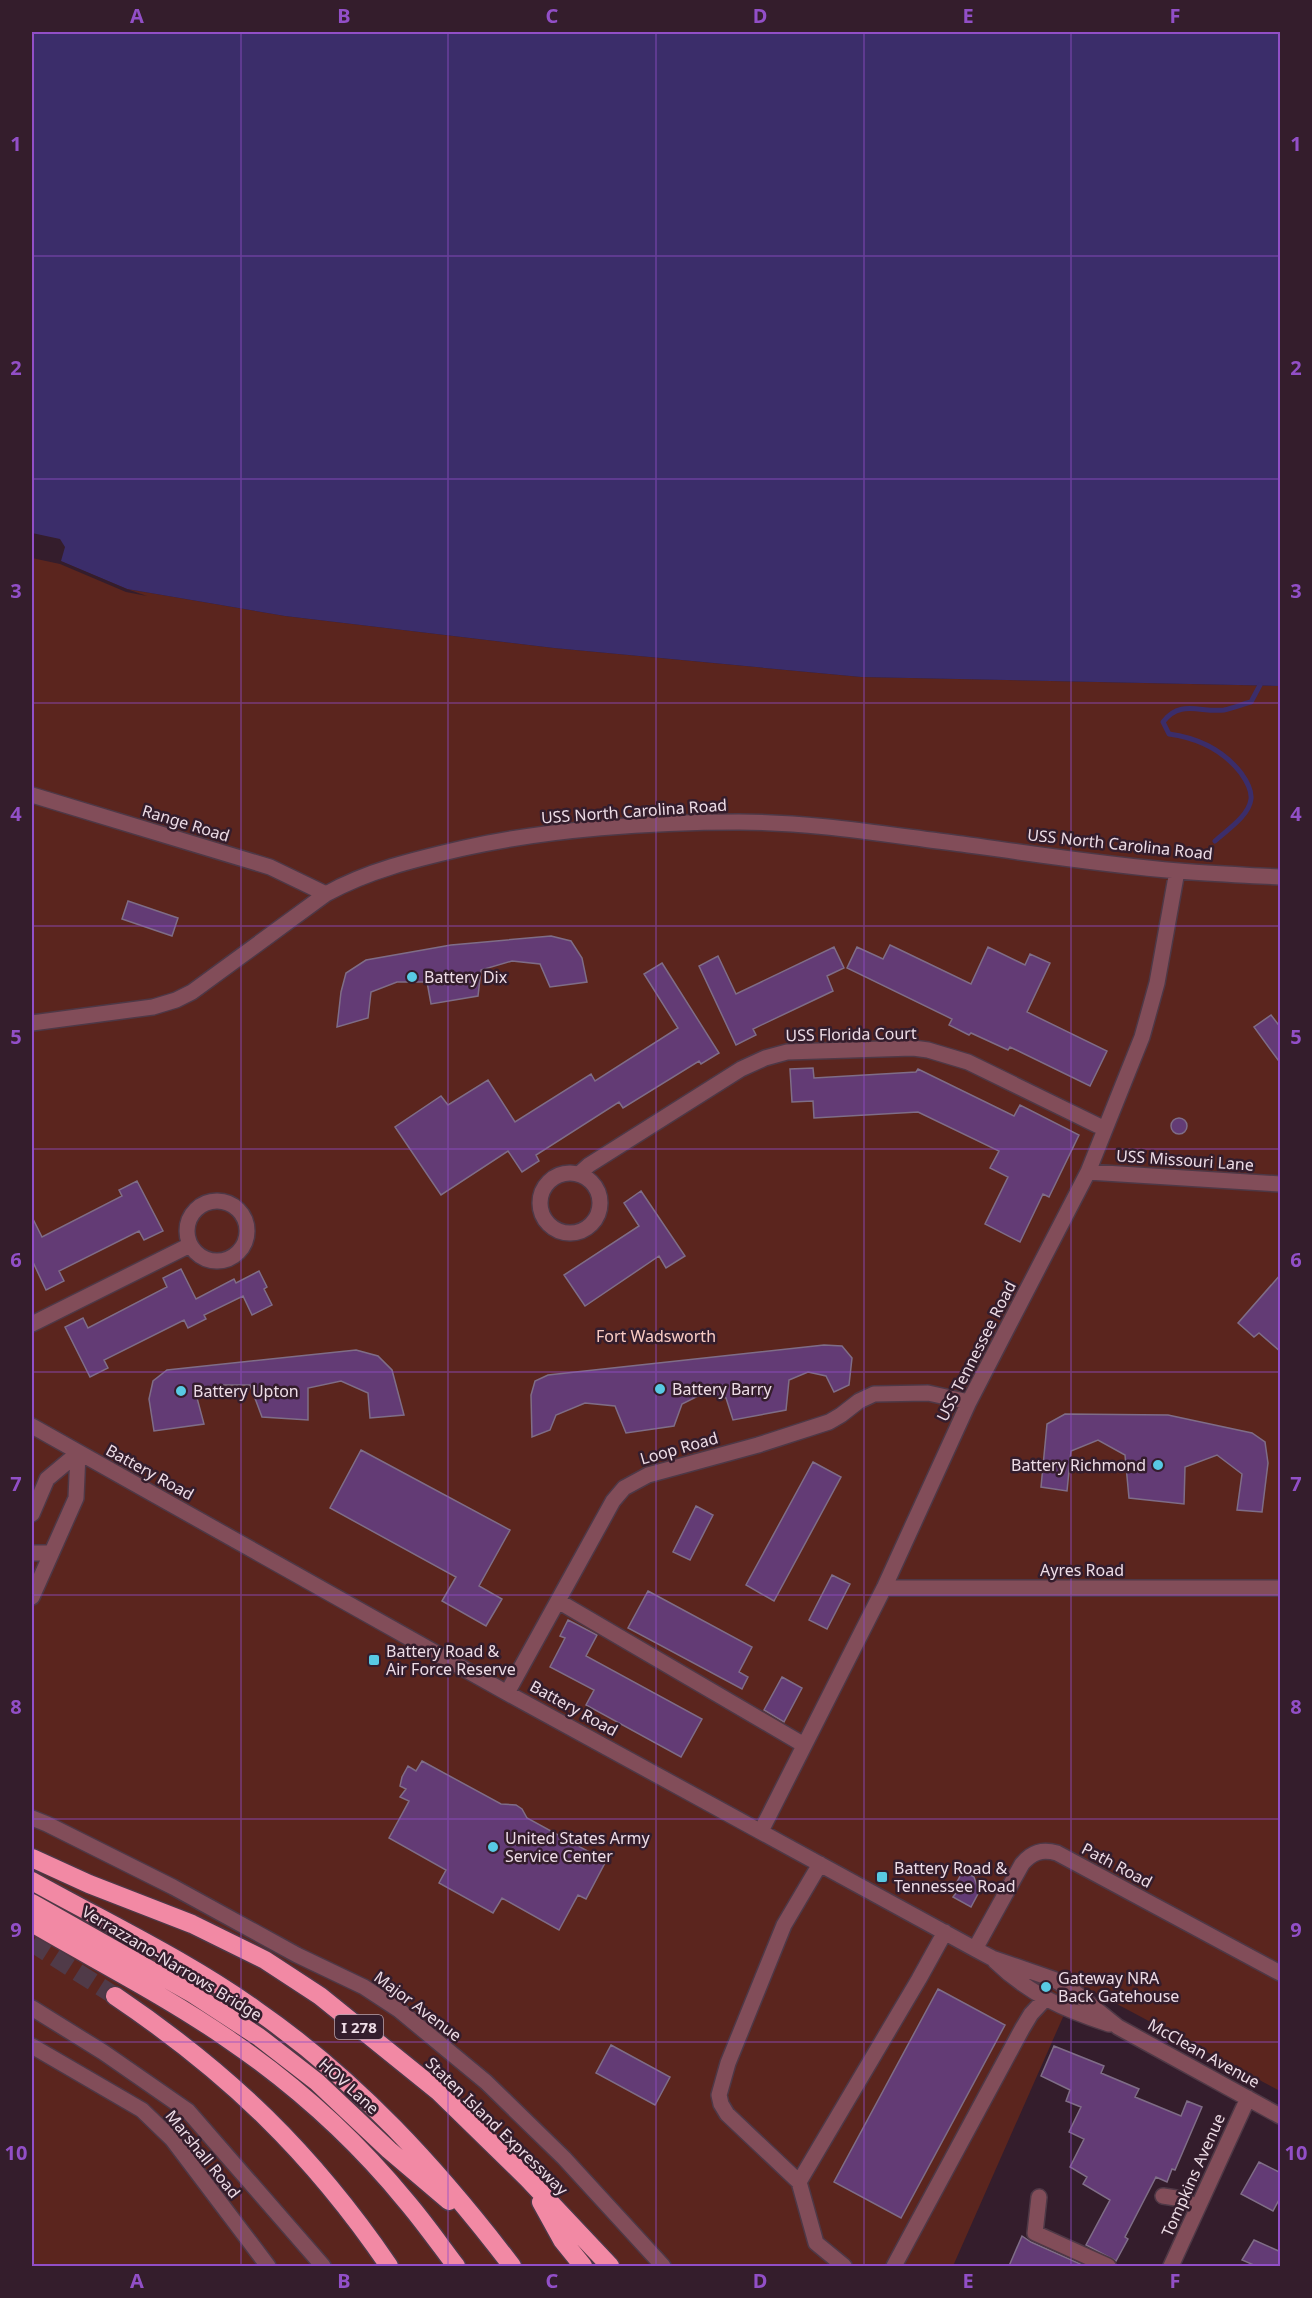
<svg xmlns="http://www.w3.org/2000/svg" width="1312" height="2298" font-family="'Noto Sans',sans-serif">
<rect width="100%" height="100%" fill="#341d2c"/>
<path fill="#5b251e" d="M32 553 61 561 127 589 285 616 554 648 861 677 1280 686V2091L1085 1987 1063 2017 953 2266H32Z"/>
<path fill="#3b2d6a" d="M32 32H1280V686L861 677 554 648 285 616 127 589 60 561 32 555Z"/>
<path fill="#341d2c" d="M32 533 60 539 65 547 61 561 127 589 147 596 126 592 60 564 32 558Z"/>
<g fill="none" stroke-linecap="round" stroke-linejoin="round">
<path stroke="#3b2d6a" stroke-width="5" d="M1215 841C1227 830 1249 816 1251 799 1252 790 1246 780 1241 773 1223 750 1198 738 1169 734L1163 722C1180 699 1201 713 1224 710 1233 708 1243 704 1251 702L1260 685"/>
</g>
<path fill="#633b75" stroke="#7f6d87" stroke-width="1.5" d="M128 901 178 918 172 936 122 919Z
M551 936 571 941 582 958 587 982 550 987 540 964 512 961 481 970 478 996 431 1004 427 982H397L371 992 368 1018 337 1027 341 992 346 973 366 960 451 945Z
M890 945 971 984 988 947 1025 965 1030 954 1050 963 1027 1012 1107 1051 1090 1086 1010 1047 1008 1050 971 1033 969 1035 949 1025 952 1019 847 968 857 947 883 959Z
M834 947 844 968 827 976 833 991 753 1029 756 1035 736 1045 699 966 718 956 736 994Z
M662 963 719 1053 701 1064 699 1061 623 1108 619 1102 536 1155 539 1161 522 1172 508 1151 441 1195 395 1127 441 1096 448 1105 488 1080 515 1122 591 1074 595 1081 678 1028 644 974Z
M1271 1015 1281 1028V1064L1254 1027Z
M813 1068 814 1078 916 1072 918 1069 1014 1116 1020 1105 1079 1135 1049 1197 1043 1194 1020 1242 985 1224 1008 1177 990 1168 999 1151 918 1112 814 1118 813 1101 792 1102 790 1069Z
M1171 1126a8 8 0 1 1 16 0a8 8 0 1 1-16 0Z
M137 1181 163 1231 144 1240 139 1231 59 1271 64 1281 46 1290 32 1260V1217L42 1237 122 1196 119 1190Z
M641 1191 685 1256 666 1268 659 1256 585 1306 564 1275 639 1226 624 1203Z
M181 1269 196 1299 234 1279 236 1283 259 1271 267 1287 264 1289 272 1305 252 1315 243 1296 204 1315 206 1319 188 1328 184 1320 104 1360 108 1368 90 1377 65 1327 83 1318 88 1328 167 1287 163 1278Z
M1281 1274V1352L1259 1333 1254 1337 1238 1323Z
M824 1345 842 1346 852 1358 849 1385 834 1392 826 1376 808 1372 789 1380 786 1410 733 1420 726 1398 702 1394 682 1404 674 1426 626 1433 615 1406 585 1403 556 1415 550 1430 532 1437 531 1395 535 1381 548 1375Z
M356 1350 378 1356 392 1370 404 1415 370 1418 368 1393 341 1381 308 1388V1420L262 1417 250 1385H222L197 1398 204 1424 154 1431 149 1399 153 1381 167 1370Z
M1065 1414 1168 1415 1252 1433 1265 1442 1268 1463 1262 1512 1237 1510 1242 1474 1217 1455 1185 1467 1184 1504 1129 1498 1125 1455 1098 1440 1071 1451 1067 1491 1041 1487 1047 1424Z
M361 1450 510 1530 479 1586 502 1599 486 1626 442 1601 456 1577 330 1508Z
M813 1462 841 1477 774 1601 746 1585Z
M696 1506 713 1515 690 1560 673 1552Z
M832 1575 850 1584 827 1629 809 1620Z
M648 1591 752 1647 739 1672 748 1677 742 1689 628 1628Z
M568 1620 597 1635 586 1656 702 1719 681 1757 586 1705 594 1690 550 1667 565 1638 560 1636Z
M782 1677 802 1688 784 1722 764 1710Z
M422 1761 501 1804 516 1805 522 1809 527 1818 606 1861 586 1899 578 1895 559 1930 502 1898 493 1913 439 1883 446 1870 389 1838 409 1801 400 1797 406 1789 400 1786 402 1777 408 1766 416 1771Z
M963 1871 974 1877 979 1892 971 1907 953 1897 956 1893 954 1887Z
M938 1989 1005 2025 901 2218 834 2182Z
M611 2045 670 2077 655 2105 596 2073Z
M1054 2046 1104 2066 1101 2073 1139 2089 1135 2097 1181 2116 1187 2101 1202 2107 1175 2170 1172 2169 1167 2182 1156 2177 1125 2237 1128 2239 1116 2261 1086 2245 1110 2200 1083 2184 1087 2177 1070 2167 1084 2139 1069 2132 1081 2107 1066 2101 1070 2090 1041 2076Z
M1259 2162 1281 2173V2196L1273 2211 1241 2194Z
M1022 2236 1031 2242 1085 2266H1009Z
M1254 2240 1281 2252V2266H1256L1242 2260Z"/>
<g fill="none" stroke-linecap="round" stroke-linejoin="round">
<path stroke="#503a48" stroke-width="18" stroke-dasharray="18 9" stroke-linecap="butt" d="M32 1943 115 1996"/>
<g stroke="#4e3846" stroke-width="18">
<path id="minor" d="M32 795 270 867 326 894
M32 1023 153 1007 176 1000 192 992 326 894C369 870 417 859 464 848 549 829 652 822 739 822 814 822 888 835 962 844 1034 854 1106 865 1179 871 1213 874 1247 875 1280 877
M1088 1172 1280 1184
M540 1203a30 30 0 1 1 60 0a30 30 0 1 1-60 0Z
M579 1174 589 1165 741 1069 765 1058 787 1052 913 1048 928 1050 968 1062 1105 1129
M187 1231a30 30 0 1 1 60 0a30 30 0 1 1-60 0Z
M32 1324 190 1245
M32 1426 507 1693 975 1949 992 1958 1053 1979 1076 1993 1118 2027 1280 2116
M32 1514 47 1479 78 1453
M32 1553H50
M884 1588H1280
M32 1597 76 1498 78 1453
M558 1601 804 1745
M507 1693 613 1501 624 1488 648 1475 758 1445 829 1422 841 1415 859 1401 874 1394 928 1393 969 1402
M32 1818 47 1824 173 1887 297 1955 364 1987 399 2010 486 2082 564 2158 663 2266
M761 1831 884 1588 969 1402 1088 1172 1142 1037 1157 983 1177 871
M820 1864 784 1925 728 2063 719 2095 721 2104 727 2114 799 2182 816 2243 844 2266
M975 1949 1022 1864C1032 1852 1042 1849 1057 1853L1280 1973
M995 1961C1029 1994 1065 2010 1109 2024
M32 2008 103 2052 188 2111 323 2266
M32 2046 142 2110 172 2139 268 2266
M799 2182 919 1979 945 1932
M1163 2196 1176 2198 1198 2207
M1039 2197 1035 2233 1108 2266
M894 2266 1022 2029 1031 2014 1045 1999
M1171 2266 1248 2098"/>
</g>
<g stroke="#4e3846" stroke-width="21">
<path id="highway" d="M32 1858 89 1884 192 1924 265 1960 320 1996 439 2092 528 2179 610 2266
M32 1881C107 1923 186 1960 256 2010 357 2080 438 2169 512 2266
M32 1903 193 1994 259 2037 317 2082 389 2150 449 2201
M32 1923C97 1961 166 1996 228 2039 294 2084 356 2140 406 2201 424 2222 440 2245 456 2266
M115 1996C229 2073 312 2153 389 2266
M541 2202 562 2240 583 2266"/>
</g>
<use href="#minor" stroke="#824d59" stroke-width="15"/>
<use href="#highway" stroke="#f289a4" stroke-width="18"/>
</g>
<path fill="none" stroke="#924fc7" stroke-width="1.5" stroke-opacity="0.55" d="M241 32V2266M448 32V2266M656 32V2266M864 32V2266M1071 32V2266M32 256H1280M32 479H1280M32 703H1280M32 926H1280M32 1149H1280M32 1372H1280M32 1595H1280M32 1819H1280M32 2042H1280"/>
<g fill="#58c9e3" stroke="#341d2c" stroke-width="2">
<circle cx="412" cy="977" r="6"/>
<circle cx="660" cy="1389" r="6"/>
<circle cx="181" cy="1391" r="6"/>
<circle cx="1158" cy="1465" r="6"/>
<rect x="368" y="1654" width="12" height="12" rx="3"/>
<circle cx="493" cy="1847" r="6"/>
<rect x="876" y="1871" width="12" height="12" rx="3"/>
<circle cx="1046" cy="1987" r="6"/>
</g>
<g text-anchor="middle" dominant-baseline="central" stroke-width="5" stroke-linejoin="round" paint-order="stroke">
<rect fill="#341d2c" stroke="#b6a3ae" stroke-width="1.5" x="335" y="2015" width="48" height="24" rx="4.5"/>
<g font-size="15" font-weight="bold" fill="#eddce6">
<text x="359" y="2027">I 278</text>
</g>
<g font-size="16" fill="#eddce6" stroke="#341d2c">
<text transform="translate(634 811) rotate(-4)">USS North Carolina Road</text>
<text transform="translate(186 823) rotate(17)">Range Road</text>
<text transform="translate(1120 844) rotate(6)">USS North Carolina Road</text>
<text transform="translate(851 1034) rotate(-1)">USS Florida Court</text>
<text transform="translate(1185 1160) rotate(4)">USS Missouri Lane</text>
<text transform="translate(976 1351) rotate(-63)">USS Tennessee Road</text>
<text transform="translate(679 1448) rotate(-16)">Loop Road</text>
<text transform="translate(150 1472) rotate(29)">Battery Road</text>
<text x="1082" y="1570">Ayres Road</text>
<text transform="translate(574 1708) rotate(29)">Battery Road</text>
<text transform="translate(1117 1865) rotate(28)">Path Road</text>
<text transform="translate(172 1963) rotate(31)">Verrazzano-Narrows Bridge</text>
<text transform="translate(418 2006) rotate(37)">Major Avenue</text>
<text transform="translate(1204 2053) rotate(29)">McClean Avenue</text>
<text transform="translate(349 2086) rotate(42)">HOV Lane</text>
<text transform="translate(497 2126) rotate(44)">Staten Island Expressway</text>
<text transform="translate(203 2154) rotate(51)">Marshall Road</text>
<text transform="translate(1193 2175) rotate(-66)">Tompkins Avenue</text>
</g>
<g font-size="16" fill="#eddce6" stroke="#341d2c" text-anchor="start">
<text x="424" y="977">Battery Dix</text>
<text x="672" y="1389">Battery Barry</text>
<text x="193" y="1391">Battery Upton</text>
<text x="1146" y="1465" text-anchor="end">Battery Richmond</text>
<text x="386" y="1651">Battery Road &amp;<tspan x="386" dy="18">Air Force Reserve</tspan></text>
<text x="505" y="1838">United States Army<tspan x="505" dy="18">Service Center</tspan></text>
<text x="894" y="1868">Battery Road &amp;<tspan x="894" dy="18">Tennessee Road</tspan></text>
<text x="1058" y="1978">Gateway NRA<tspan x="1058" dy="18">Back Gatehouse</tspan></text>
</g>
<g font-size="16" fill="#faccc4" stroke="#341d2c">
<text x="656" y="1336">Fort Wadsworth</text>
</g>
</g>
<rect width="1312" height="2298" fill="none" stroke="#341d2c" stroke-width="66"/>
<rect x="33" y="33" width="1246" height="2232" fill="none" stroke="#924fc7" stroke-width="2"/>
<g font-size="20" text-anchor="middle" font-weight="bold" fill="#924fc7">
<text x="137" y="23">A</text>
<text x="344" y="23">B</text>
<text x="552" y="23">C</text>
<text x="760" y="23">D</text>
<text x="968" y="23">E</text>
<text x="1175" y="23">F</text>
<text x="16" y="151">1</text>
<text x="1296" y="151">1</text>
<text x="16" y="375">2</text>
<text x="1296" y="375">2</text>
<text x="16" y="598">3</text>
<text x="1296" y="598">3</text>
<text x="16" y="821">4</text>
<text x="1296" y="821">4</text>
<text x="16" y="1044">5</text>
<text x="1296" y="1044">5</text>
<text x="16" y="1267">6</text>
<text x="1296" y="1267">6</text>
<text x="16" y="1491">7</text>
<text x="1296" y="1491">7</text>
<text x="16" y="1714">8</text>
<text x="1296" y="1714">8</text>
<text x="16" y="1937">9</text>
<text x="1296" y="1937">9</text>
<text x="16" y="2160">10</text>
<text x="1296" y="2160">10</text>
<text x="137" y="2288">A</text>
<text x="344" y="2288">B</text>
<text x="552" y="2288">C</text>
<text x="760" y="2288">D</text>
<text x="968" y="2288">E</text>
<text x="1175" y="2288">F</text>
</g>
</svg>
